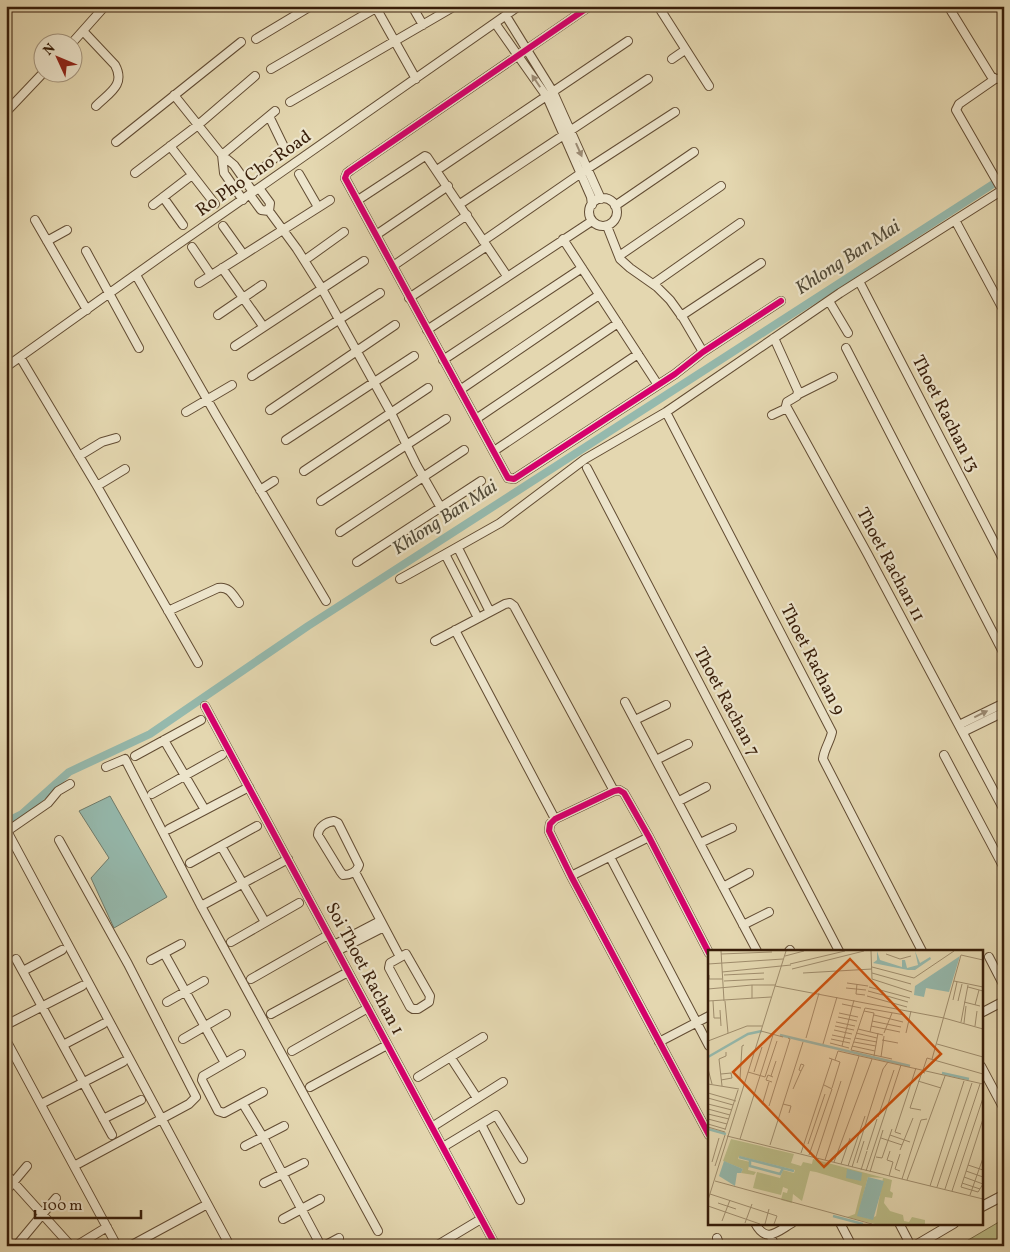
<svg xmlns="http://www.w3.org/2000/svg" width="1010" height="1252" font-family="Vollkorn,serif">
<rect width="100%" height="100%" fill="#e4d7b0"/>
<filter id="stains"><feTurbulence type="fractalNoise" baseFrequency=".004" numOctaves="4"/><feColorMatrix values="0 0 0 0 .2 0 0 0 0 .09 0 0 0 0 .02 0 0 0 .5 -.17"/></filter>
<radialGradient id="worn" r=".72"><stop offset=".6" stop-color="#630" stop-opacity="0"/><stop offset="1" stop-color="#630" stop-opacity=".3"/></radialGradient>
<path fill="#bbbc87" stroke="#796c48" d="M1004 1219V1246H958Z"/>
<path fill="#95b9ad" stroke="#6f7b6b" d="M110 796 167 897 114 928 91 878 109 858 79 811Z"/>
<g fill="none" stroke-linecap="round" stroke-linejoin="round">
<path stroke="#95b9ad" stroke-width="8" d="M6 822 22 814 69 772 150 734 308 626 1004 177"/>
<g stroke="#624c33" stroke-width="10">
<path id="minor" d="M375 6 416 79
M412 6 423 25
M590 6 351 170 347 173 345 178 508 478 514 479 675 374 703 352 781 301
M658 6 709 86
M948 6 991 76 995 79
M506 16 553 92 601 199
M495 23 547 97 591 197 592 205
M83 31 115 65C126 85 109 93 96 106
M256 39 311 6
M72 43 105 6
M672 59 685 50
M271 69 376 8
M174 95 222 155 275 111
M290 102 455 6
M6 112 44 72
M116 142 241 42
M170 146 215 204
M261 170 285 149 269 116
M437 170 628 41
M135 173 198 125 255 76
M299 174 318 207
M259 188 270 203 269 211
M1002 190 956 110 959 104 995 79 1004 78
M250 195 261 210 269 211 297 249 321 287 391 413 416 464 441 508
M163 197 183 225
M589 212a14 14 0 1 1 28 0a14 14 0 1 1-28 0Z
M243 200 224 173 222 155 234 165 253 192
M358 200 425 156 427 157 507 276
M460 204 648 79
M153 205 192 175
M615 206 694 152
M35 220 87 310
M955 220 1004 311
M223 226 243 254
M607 226 620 259 630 268 657 287 670 300 683 318 703 352
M376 235 448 186
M563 239 658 385
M47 241 67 230
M483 241 587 169 675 112
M192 247 211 275
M86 251 139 348
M619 256 721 186
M305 260 344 232
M393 266 467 215
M222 268 263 326
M136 275 216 415 326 601
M859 281 1004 561
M199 283 330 200
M653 284 740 223
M409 298 487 246
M829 301 848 333
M218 315 262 285
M681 316 761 263
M427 330 592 221
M774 338 798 391 797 396 787 402 786 406 867 553 1004 810
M235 346 364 261
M846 348 1004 654
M20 357 97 486 198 663
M443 360 582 268
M6 367 170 250 519 6
M252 376 380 293
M460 390 599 295
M799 394 833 377
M270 410 395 325
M186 412 232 385
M666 412 832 732C830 742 824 749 823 759L922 951
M772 415 787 408
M476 419 618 323
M286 440 414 356
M494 451 638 354
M79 456 102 442 116 438
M587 468 839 951
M304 471 428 388
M97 486 125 469
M260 490 274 481
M321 501 446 419
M340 532 464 450
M458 548 490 612
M357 562 481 481
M400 579 445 554
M168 611 218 588C229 586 233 595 239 603
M478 618 445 554 500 523 585 459 666 412 840 293 1004 189
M455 630 555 819
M435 641 505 604 510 603 514 606 614 791
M625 702 757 951
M205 706 496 1246
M635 720 666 705
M959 725 1004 703
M963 732 1004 712
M164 740 205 810
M944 755 1004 868
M135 756 201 720
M656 760 688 744
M106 767 125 759 201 906 378 1231
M152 794 222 755
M679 801 706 787
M334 821 338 823 359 865C357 872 350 875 343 875L340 871 318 835C318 827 326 822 334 821Z
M169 829 249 787
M7 831 230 1246
M6 832 48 803 58 791 70 784
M59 840 128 964 196 1097 189 1104 74 1166
M700 843 732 828
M221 846 265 922
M610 857 709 1046
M190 863 257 826
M355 872 400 957
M571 876 649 837
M723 887 749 873
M201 906 288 859
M743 925 769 912
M231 942 299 903
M334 945 380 921
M337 951 384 927
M789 951 790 950
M164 953 225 1063
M709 953 649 837 624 793 619 790 614 791 555 819 550 824 549 831 571 876 709 1135
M406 954 430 996 429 1002 418 1009H413L410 1007 389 968 390 963Z
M989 957 1004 986
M16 959 112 1135
M151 960 181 944
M23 971 62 950
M251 979 328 935
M167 1002 204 981
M981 1013 1004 1001
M271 1014 348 972
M6 1025 82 986
M183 1039 226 1014
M6 1040 117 1246
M659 1042 709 1016
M63 1045 103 1024
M292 1051 368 1008
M241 1054 203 1076 202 1080 218 1111 224 1113 263 1092
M451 1058 477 1098
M981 1066 1004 1109
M1003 1069H1004
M418 1077 483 1037
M310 1087 387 1045
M41 1104 123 1062
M243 1104 263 1137 321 1246
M103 1119 141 1100
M481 1124 520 1200
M432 1127 503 1082
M245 1146 284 1126
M443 1147 496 1115 523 1159
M6 1174 71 1246
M264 1183 304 1163
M6 1191 27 1166
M283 1219 320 1199
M755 1223C766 1244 777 1232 792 1223
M840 1223 852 1246
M899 1223 911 1246
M770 1235 775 1246
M717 1238 720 1246
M16 1246 56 1198
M76 1246 107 1227
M130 1246 202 1207
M324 1246 339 1238
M436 1246 481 1219"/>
</g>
<g stroke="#624c33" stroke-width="11">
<path id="tertiary" d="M981 1207 1004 1195
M915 1246 954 1223"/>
</g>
<use href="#minor" stroke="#ede5cc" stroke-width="8"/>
<use href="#tertiary" stroke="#ede5cc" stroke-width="9"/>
<g stroke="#ede5cc" stroke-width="9">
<path id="cycleway" d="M590 6 351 170 347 173 345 178 508 478 514 479 675 374 703 352 781 301
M205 706 496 1246
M709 953 649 837 624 793 619 790 614 791 555 819 550 824 549 831 571 876 709 1135"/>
</g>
<use href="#cycleway" stroke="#d6006c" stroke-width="6"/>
</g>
<defs><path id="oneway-solid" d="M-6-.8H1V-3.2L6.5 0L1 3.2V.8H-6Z" transform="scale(1.25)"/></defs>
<g fill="#9b8b74">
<use href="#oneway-solid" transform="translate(536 81) rotate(-124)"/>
<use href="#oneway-solid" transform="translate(579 150) rotate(66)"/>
<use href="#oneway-solid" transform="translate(981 714) rotate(-26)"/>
</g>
<g text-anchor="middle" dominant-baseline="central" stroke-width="4.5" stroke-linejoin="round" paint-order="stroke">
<g font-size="18" fill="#371d09" stroke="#ede5cc">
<text transform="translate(254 174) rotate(-35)">Ro Pho Cho Road</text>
<text transform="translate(945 414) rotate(63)">Thoet Rachan 13</text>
<text transform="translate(890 565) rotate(62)">Thoet Rachan 11</text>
<text transform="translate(812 660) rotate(63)">Thoet Rachan 9</text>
<text transform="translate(726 702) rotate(62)">Thoet Rachan 7</text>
<text transform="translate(364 969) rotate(62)">Soi Thoet Rachan 1</text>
</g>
<g font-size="19" font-style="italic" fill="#534c3a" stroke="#ede5cc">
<text transform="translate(848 258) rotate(-33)">Khlong Ban Mai</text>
<text transform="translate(445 518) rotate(-33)">Khlong Ban Mai</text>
</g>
</g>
<g transform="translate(708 950)">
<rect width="275" height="275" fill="#e4d7b0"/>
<path d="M23 189 86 204 83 213 93 216 95 212 104 214 105 209 184 230 182 241 185 243 184 248 177 247 176 253 182 261 195 265 196 271 201 272 204 267 217 270V274H167L139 267 147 264 154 236 108 222 102 221 94 251 85 244 84 253 73 250 75 242 79 243 80 239 75 237 73 245 45 238 49 222 72 228 75 220 86 223 87 220 31 206 30 209 42 212 40 220 48 222 46 225 33 223 35 219 15 211ZM160 227 175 228 168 266 162 269 150 265Z" fill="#bbbc87" fill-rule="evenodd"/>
<path d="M169 1 172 10 194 17V10H197L199 18 210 15 207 1 212 13 222 7 223 9 207 20H200L165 13 169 10ZM252 6 241 42 218 38 216 47 206 45 207 36ZM16 211 35 219 33 223H29L27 236 11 226ZM139 219 154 223 153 231 138 228ZM160 227 176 231 165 270 149 266Z" fill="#95b9ad"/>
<path fill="none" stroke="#95b9ad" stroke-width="2.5" d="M72 85 202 116M0 107 40 84 54 81M234 123 261 129M0 179 18 184M31 207 86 221M42 210V216L72 224 75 218M125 266 155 274"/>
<path fill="none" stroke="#9f8d6d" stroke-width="1" d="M13 1 16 51M163 1 164 29 204 42M13 4 64 2M178 4 192 9 203 6M77 6 96 1M0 14 75 9M82 14 137 1M164 17 206 28 246 1M84 19 156 1M14 22 83 15M95 23 164 19M164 23 203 34M1 25V29H14M16 25 56 23M16 31 56 29M246 31 275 37M139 33 160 36M149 34 148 44 157 45M67 36 236 68 275 79M161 37 202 48M260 37 275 41M138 38 158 40M0 39 44 35M160 41 175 45M159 46 199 57M179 46 200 52M44 48V35H67M245 50 249 32M0 51 63 47M5 51 6 68H12M17 51 20 83M250 51 254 34M256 52 272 56M134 54 153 58M267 55 271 40M12 60 13 76M156 61 166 63 162 82M131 63 150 67M166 65 195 72M130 67 149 71M164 71 193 77M128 72 147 76M253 72 260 35M256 73 258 56M127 76 146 80M163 76 192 82M267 76 269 61M150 79 175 85M126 80 144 84M53 81 75 87M148 83 169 88M176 83 184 63M198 83 203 61M124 85 143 89M98 88 111 43M147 88 169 92M123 89 142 93M174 90 190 93M0 91 39 76H54M146 92 168 96M122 93 141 98M115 94 129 47M229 94 275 107M134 96 146 50M144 96 167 101M166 106 170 83M173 107 176 86M121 108 132 112 124 138M184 109 143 100 157 58 197 65M224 109 253 5 275 10M127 110 130 101 275 134M93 114 96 115 93 121 91 120ZM0 119 4 134M215 120 219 108 275 124M40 122 57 127 69 91M46 122 54 97M13 124 23 123 24 128 13 130M63 126 68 111M32 129 34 96 36 95M210 131 233 138M64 132 58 130 60 125 65 127M0 134 31 139M14 136 11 109 18 106V102M85 139 93 121M0 143 28 151M0 148 25 155M55 152 61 132M0 154 24 160M75 154 83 156 81 163M61 156 82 89 80 88M0 159 22 165M213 160 202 158 214 122 217 123M0 164 21 169M170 167 186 120M0 169 19 174M275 169 253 237 270 242 275 234M0 174 17 179M0 177 17 182M17 180 30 140M193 184 187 182 208 118M182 185 202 192M19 186 275 249M173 188 194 195M32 189 65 85M100 194 117 144M62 195 95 92M159 200 169 169M192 200 205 168M93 203 124 109M192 204 187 219 192 221M101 205 124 139 116 135M108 207 133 131M168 207 174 208 184 179M117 210 151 106M4 212 11 188M126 212 164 109M149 213 156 191M133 214 142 188M260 215 275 220M7 216 17 185M140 216 157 166M144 217 175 119 180 112M153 220 159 201M158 221 193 115M258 221 275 227M162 222 175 180M181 226 185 212 179 210 182 201M256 227 275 234M194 229 213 170 219 169M199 230 237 126M7 231 164 274M254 233 272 239M222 236 256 131M229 237 264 133M237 239 272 134M244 241 275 148M2 244 69 266 66 274M262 245 275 208M0 250 78 1M10 253 28 259M0 256 52 274M14 271 22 250M37 273 44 254M57 274 61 259"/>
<path fill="#cd500c" fill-opacity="0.15" stroke="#cd500c" stroke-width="2.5" d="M142 9 233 104 116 217 25 122Z"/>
<rect width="275" height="275" fill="none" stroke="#371d09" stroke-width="2.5"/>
</g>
<rect width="1010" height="1252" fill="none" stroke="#e4d7b0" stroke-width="25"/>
<rect x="8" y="8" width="995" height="1237" fill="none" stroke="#371d09" stroke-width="2.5"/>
<rect x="12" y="12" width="985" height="1227" fill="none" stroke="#371d09"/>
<g transform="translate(58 58) rotate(314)"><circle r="24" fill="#ede5cc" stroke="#a4957e"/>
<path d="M0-4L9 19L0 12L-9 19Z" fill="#8f2418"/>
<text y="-8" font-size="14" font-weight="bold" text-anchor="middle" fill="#371d09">N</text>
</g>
<path d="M35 1210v8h106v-8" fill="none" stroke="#371d09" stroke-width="2.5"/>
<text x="42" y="1210" font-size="15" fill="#371d09" stroke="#ede5cc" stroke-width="4" paint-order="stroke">100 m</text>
<rect width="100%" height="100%" filter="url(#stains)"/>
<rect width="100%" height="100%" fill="url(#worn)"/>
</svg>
